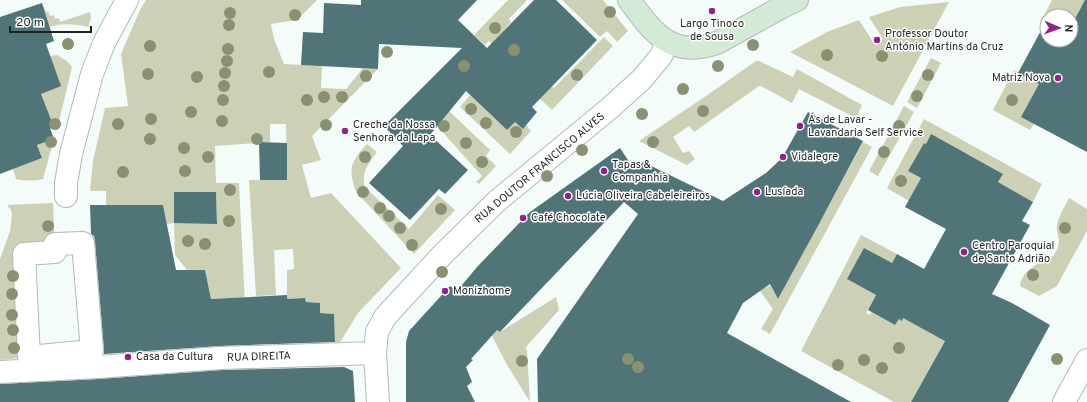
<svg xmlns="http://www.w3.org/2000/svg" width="1087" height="402" font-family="Overpass,sans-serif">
<rect width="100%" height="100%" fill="#f4fcfa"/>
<path fill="#ccd1b5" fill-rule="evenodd" d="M146 0H317L297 20 271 24 274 39 284 64 322 66 321 88 346 89 363 68 378 69 312 136 321 160 302 165 311 198 331 193 401 268 358 313 341 341 335 345 334 314 320 313 319 303 306 302 305 298 287 299V270L294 269 293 249 274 250 276 295 256 296 249 180H287L286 124H270V142L215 146 216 183H239L245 305H226L225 298 211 299 205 270H187L175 255 174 223 167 224 163 206 142 209 106 205V191H90L93 161 105 108 128 106 121 54 140 10ZM174 192H216L217 223Z
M508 0H527L509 19 511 22 492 44 489 41 485 45 474 35Z
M562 0H603L628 31 617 42 607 31 600 37Z
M1052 0H1085L1086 1 1081 7 1071 26V16H1047V26L1040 23Z
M949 2 893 106 790 52 827 32 859 20 875 45 883 39 869 17 900 7Z
M38 4 44 7 46 12 48 11 50 16 54 15 55 19 59 18 60 22 90 12 91 18 88 27C75 24 62 23 49 27L42 9 35 5Z
M604 37 613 46 552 110 493 54 527 62 554 88Z
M57 55 67 61 72 67 58 126 54 127 41 94 50 56Z
M931 58 941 63 917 108 907 102Z
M756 61H759L793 77 797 69 862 105 856 118 799 89 792 103 761 86H759L694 132 689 126 673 137 683 153 689 151 695 159 687 165 639 141 703 98Z
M1014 70 1039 84 1034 124 1030 130 993 110Z
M470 95 507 130 515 122 522 128 526 125 531 131 510 154 460 107Z
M904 106 914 112 878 176 869 171Z
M449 111 490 150 486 156 496 166 479 184 476 182 482 176 437 126Z
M924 119 1042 184 1033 202 998 182 1003 174 965 153 959 162 924 143 908 171 921 178 909 201 887 188Z
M54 139 43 179C33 181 26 181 16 179L13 169 42 158 37 145Z
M863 142 872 147 770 334 761 329 773 309 760 291 770 285 778 299 819 224Z
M367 144 377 152C368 164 361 173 365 187L409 229 438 195 455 210 414 254 356 192C348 169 350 162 367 144Z
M1069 198 1087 209V231L1066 269 1057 286 1039 296 1020 286C1020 276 1031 267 1039 263 1044 261 1049 259 1053 256 1058 250 1060 243 1058 236 1058 233 1056 230 1057 227 1058 217 1064 208 1069 198Z
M53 203 55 244 24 254 29 357 0 360V259L10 231 12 214 11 210 7 205Z
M861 235 897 254 892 263 847 279 876 295 866 313 870 315 871 312 895 325 899 319 901 320 903 318 948 335 912 400 916 402H894L801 351Z
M556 297 559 310 525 348 527 350 530 402 507 365 490 332 494 328 500 332Z"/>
<path fill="#517479" d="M361 0H477L458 20 487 48 534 0H556L597 40 532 107 537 112 523 129 515 122 507 130 466 91 430 135 468 170 445 194 439 189 410 220 369 183 403 146 384 126 462 48 379 44 378 69 301 65 303 32 323 33 324 3 361 5Z
M1085 0H1087V152L1021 117 1039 84 1018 73 1044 25 1047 26V40H1071V26Z
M42 3 54 41 46 44 61 86 41 94 54 127 50 128 54 139 37 145 42 158 0 174V17Z
M808 112 863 141 819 224 778 299 770 284 743 303 727 333 851 402H538L537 359 638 214 624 202 500 332 497 330 471 359 473 360 466 367 472 382 467 386 475 402H406V342L409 331 450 286 457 291 477 267 530 212 620 148 634 169 643 162 723 201 766 173 782 158Z
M931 134 1003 174 998 182 1033 202 1022 221 1030 225 992 294 1012 303 1050 325 1008 402H911L945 341 903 318 902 321 899 319 895 325 868 310 876 295 847 279 864 248 892 263 897 254 924 269 946 229 905 207 921 178 908 171 924 143 926 144Z
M259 142 287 143V180H260Z
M174 192H216L217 224 174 223Z
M90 205H163L176 270H205L211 299 287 295V299L305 298 306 302 320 303V313L334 314 335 342 220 346 104 354V350L95 242 94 236 91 234Z
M344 367 353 371 355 402H0V384L99 379 222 370Z"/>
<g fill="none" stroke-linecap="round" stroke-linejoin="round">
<g stroke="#b2bab8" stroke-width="24">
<path id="street" d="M66 196V183L71 154 92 74 104 43 127 0
M83 243 92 351 29 357 24 254 55 252V244Z
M0 372 98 367 221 358 375 353
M378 402 375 353 377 332 385 317 444 253 497 201 610 108 642 79 661 56 664 49 665 41
M1064 402 1087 360"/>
</g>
<g stroke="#b2bab8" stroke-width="24">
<path id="secondary" d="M629 0C653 33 672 59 717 43L782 7 797 0"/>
</g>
<use href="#street" stroke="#fff" stroke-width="22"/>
<use href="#secondary" stroke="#d3ead6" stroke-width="22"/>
</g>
<g fill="#8a9173">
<circle cx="610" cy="12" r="6"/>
<circle cx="230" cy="13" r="6"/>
<circle cx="295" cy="15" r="6"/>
<circle cx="229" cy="25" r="6"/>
<circle cx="495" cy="28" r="6"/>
<circle cx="68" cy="44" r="6"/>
<circle cx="753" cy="45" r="6"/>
<circle cx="150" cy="46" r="6"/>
<circle cx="228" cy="49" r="6"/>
<circle cx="514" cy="50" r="6"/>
<circle cx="387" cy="52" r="6"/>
<circle cx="827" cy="55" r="6"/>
<circle cx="882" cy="56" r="6"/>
<circle cx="227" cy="61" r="6"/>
<circle cx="464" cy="66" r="6"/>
<circle cx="718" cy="66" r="6"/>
<circle cx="269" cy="72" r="6"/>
<circle cx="225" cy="73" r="6"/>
<circle cx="148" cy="74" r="6"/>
<circle cx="577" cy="75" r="6"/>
<circle cx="928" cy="75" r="6"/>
<circle cx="366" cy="76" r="6"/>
<circle cx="197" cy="77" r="6"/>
<circle cx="224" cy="86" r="6"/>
<circle cx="683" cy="89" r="6"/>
<circle cx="917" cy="96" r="6"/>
<circle cx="324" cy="97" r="6"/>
<circle cx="342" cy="97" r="6"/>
<circle cx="223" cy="100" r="6"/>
<circle cx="307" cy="100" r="6"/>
<circle cx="1012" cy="100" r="6"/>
<circle cx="471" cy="109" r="6"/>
<circle cx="703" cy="111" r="6"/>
<circle cx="191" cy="112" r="6"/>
<circle cx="642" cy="114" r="6"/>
<circle cx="151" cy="119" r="6"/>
<circle cx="222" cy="121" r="6"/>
<circle cx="486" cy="123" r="6"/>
<circle cx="55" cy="124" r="6"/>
<circle cx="118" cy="124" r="6"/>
<circle cx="326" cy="125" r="6"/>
<circle cx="444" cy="126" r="6"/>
<circle cx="899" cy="126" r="6"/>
<circle cx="516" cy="132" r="6"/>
<circle cx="150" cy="139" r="6"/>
<circle cx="257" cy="139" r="6"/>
<circle cx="51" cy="142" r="6"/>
<circle cx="653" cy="142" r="6"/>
<circle cx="466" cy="143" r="6"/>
<circle cx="184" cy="148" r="6"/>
<circle cx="582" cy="150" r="6"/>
<circle cx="884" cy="152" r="6"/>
<circle cx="208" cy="157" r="6"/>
<circle cx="365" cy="157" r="6"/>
<circle cx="482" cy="162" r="6"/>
<circle cx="185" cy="171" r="6"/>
<circle cx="123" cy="172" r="6"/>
<circle cx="547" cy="176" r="6"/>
<circle cx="901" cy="181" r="6"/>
<circle cx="230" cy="190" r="6"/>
<circle cx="363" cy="192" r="6"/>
<circle cx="380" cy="208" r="6"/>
<circle cx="441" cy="209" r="6"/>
<circle cx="389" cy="216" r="6"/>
<circle cx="229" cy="221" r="6"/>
<circle cx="48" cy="226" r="6"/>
<circle cx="400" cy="228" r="6"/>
<circle cx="1065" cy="228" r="6"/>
<circle cx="188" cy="241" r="6"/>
<circle cx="205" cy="244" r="6"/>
<circle cx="412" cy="245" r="6"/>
<circle cx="442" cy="272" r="6"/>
<circle cx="1033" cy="275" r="6"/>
<circle cx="13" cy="276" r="6"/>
<circle cx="12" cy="294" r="6"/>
<circle cx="12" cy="315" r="6"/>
<circle cx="13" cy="330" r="6"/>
<circle cx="14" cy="348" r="6"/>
<circle cx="899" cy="348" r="6"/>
<circle cx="628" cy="359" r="6"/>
<circle cx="1057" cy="359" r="6"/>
<circle cx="864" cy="360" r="6"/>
<circle cx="522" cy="361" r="6"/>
<circle cx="838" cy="365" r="6"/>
<circle cx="638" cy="367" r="6"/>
<circle cx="882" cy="368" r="6"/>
</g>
<g fill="#8f2387" stroke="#fff" stroke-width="1.5">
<circle cx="712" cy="11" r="4"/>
<circle cx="877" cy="40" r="4"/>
<circle cx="1058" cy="78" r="4"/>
<circle cx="800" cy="126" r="4"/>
<circle cx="345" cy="131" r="4"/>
<circle cx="783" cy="157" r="4"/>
<circle cx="604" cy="171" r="4"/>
<circle cx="757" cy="192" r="4"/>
<circle cx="568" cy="196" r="4"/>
<circle cx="523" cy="218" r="4"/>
<circle cx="964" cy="252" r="4"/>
<circle cx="445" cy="291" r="4"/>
<circle cx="128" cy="357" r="4"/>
</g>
<g text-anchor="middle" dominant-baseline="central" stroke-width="3" stroke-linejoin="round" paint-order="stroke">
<g font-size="11" fill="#1e2221" stroke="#fff" text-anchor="start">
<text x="712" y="24" text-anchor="middle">Largo Tinoco<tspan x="712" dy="13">de Sousa</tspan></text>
<text x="885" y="34">Professor Doutor<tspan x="885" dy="13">António Martins da Cruz</tspan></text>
<text x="1050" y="78" text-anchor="end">Matriz Nova</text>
<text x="808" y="120">Ás de Lavar -<tspan x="808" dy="13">Lavandaria Self Service</tspan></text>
<text x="353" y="125">Creche da Nossa<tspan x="353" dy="13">Senhora da Lapa</tspan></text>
<text x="791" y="157">Vidalegre</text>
<text x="612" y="165">Tapas &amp;<tspan x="612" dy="13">Companhia</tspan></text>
<text x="765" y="192">Lusíada</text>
<text x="576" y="196">Lúcia Oliveira Cabeleireiros</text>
<text x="531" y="218">Café Chocolate</text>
<text x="972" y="246">Centro Paroquial<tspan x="972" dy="13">de Santo Adrião</tspan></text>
<text x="453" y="291">Monizhome</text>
<text x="136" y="357">Casa da Cultura</text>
</g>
<g font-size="11" fill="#1e2221" stroke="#fff">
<text transform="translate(540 168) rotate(-40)">RUA DOUTOR FRANCISCO ALVES</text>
<text transform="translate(259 357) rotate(-2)">RUA DIREITA</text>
</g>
</g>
<g transform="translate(1059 28) rotate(92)"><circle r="19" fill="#ffffff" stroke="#a5a7a6"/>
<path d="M0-3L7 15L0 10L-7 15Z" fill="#8f2387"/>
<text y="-6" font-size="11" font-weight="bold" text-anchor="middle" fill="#1e2221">N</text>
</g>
<path d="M10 26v6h81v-6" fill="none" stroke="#1e2221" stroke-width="2"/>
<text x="16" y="26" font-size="12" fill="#1e2221" stroke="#ffffff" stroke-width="3" paint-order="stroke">20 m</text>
</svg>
